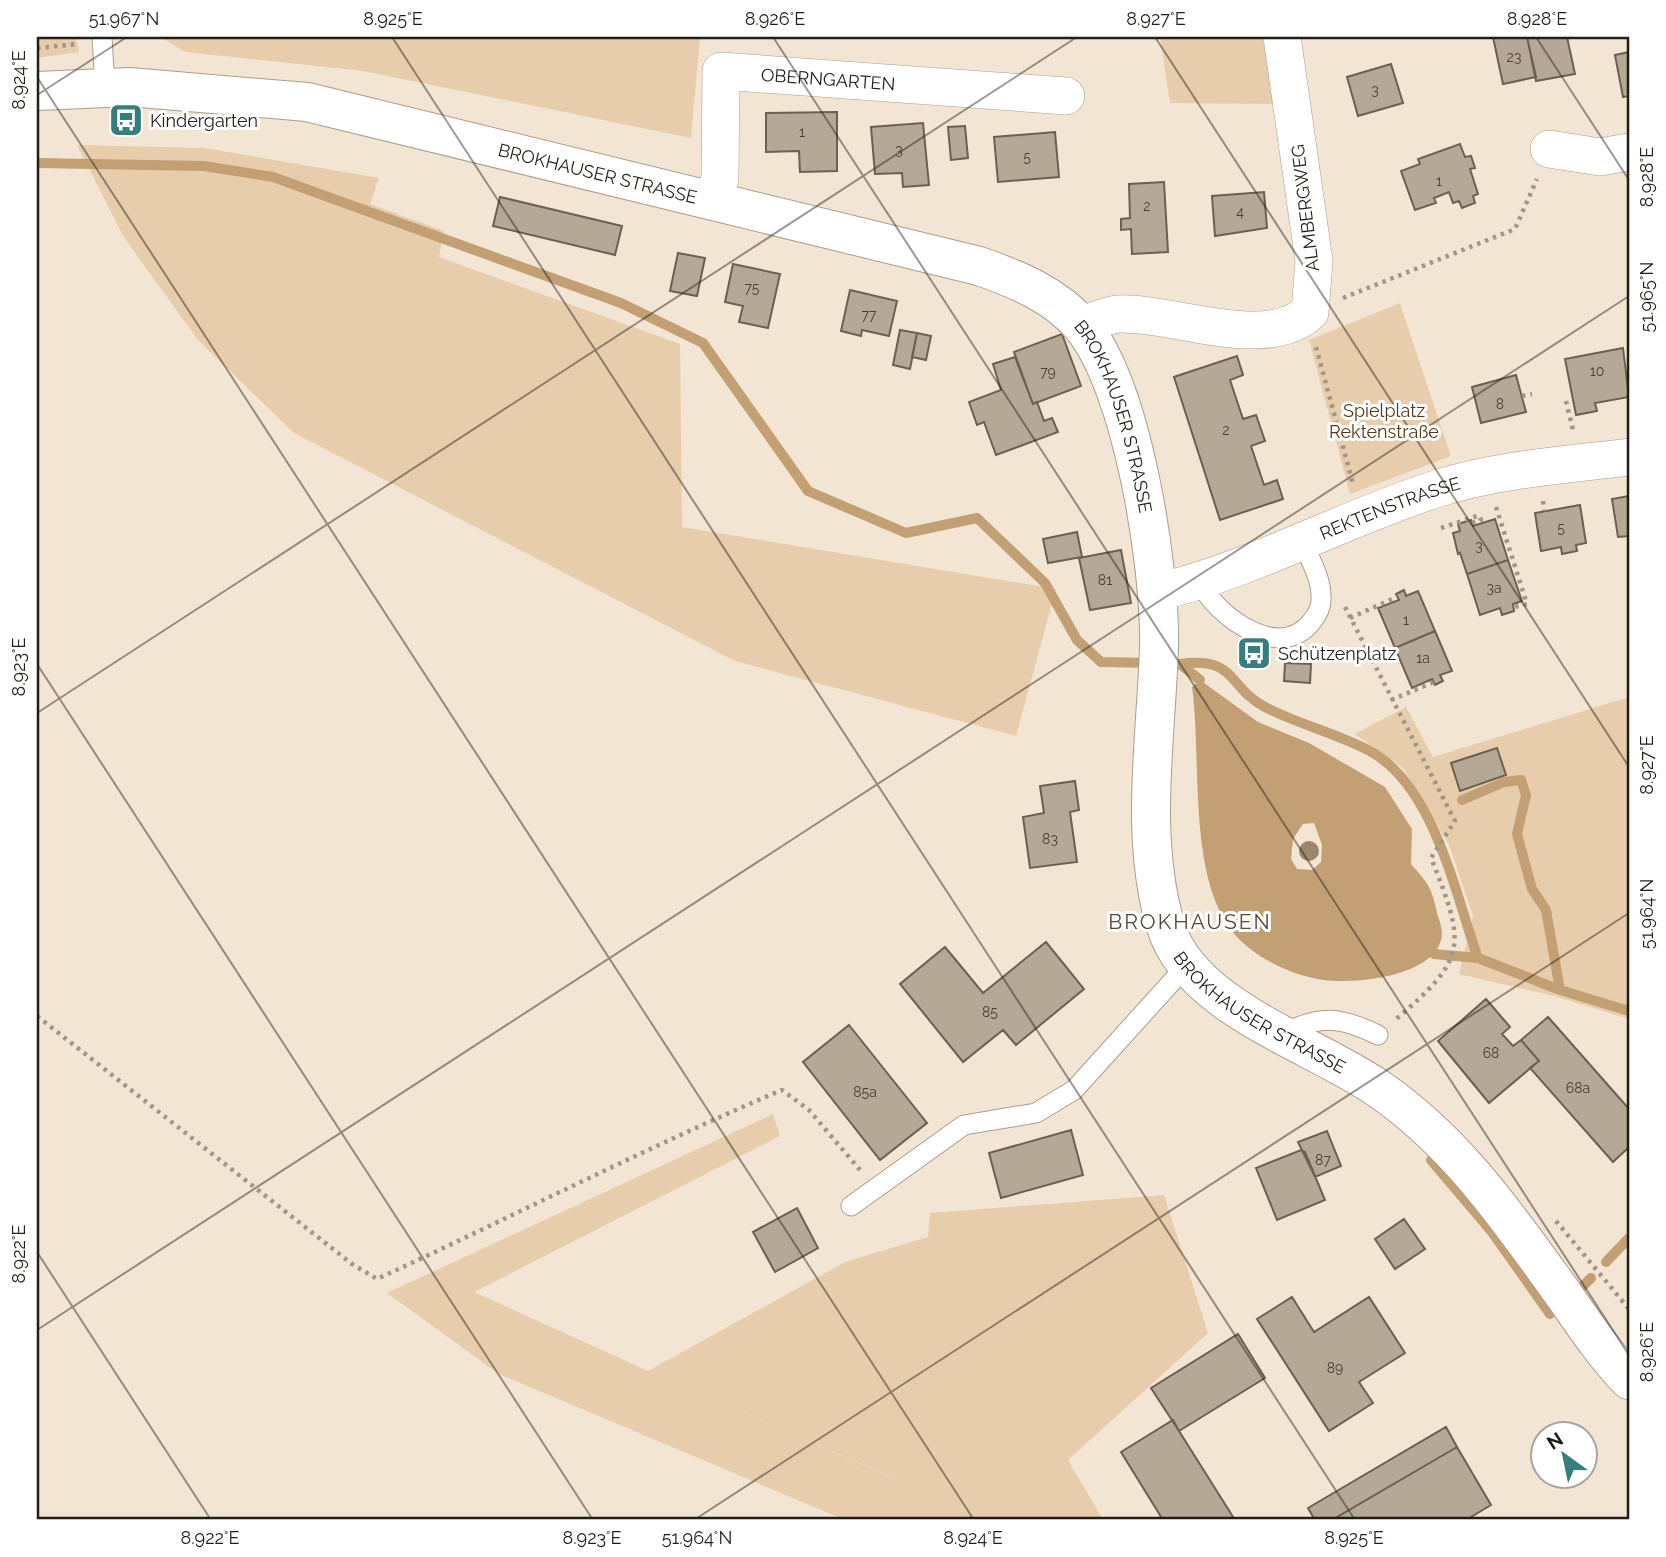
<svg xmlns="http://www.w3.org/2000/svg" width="1666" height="1557" font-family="Raleway,sans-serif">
<rect width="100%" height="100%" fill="#f3e5d3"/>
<path fill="#e8cdac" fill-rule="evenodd" d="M37 37H76L79 52 37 58Z
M161 37H700L691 138 363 71 185 52Z
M1160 37H1262L1276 104 1170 103Z
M77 145 205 148 379 178 370 204 444 231 439 257 680 344 682 527 1056 589 1016 736 735 661 294 433 198 340 123 236Z
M1400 303 1451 456 1350 494 1309 340Z
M1629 697V1019L1554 996 1459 974 1473 916 1449 845 1403 768 1355 734 1406 707 1433 757Z
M773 1114 780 1136 474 1292 648 1371 845 1262 928 1237 930 1213 1164 1195 1208 1333 1068 1460 1103 1520H845L499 1374 387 1293ZM725 1404 894 1478 895 1479Z"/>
<path fill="#c3a074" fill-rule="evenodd" d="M1200 680 1258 722 1309 743 1385 787 1412 829 1411 864C1428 883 1432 888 1437 913 1439 919 1442 928 1442 934 1439 977 1355 984 1324 980 1292 976 1251 956 1232 931 1187 874 1202 756 1192 687ZM1314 823 1322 845 1321 862 1312 870 1297 869 1291 859 1293 839 1303 824Z"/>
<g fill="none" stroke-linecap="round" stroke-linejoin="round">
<path stroke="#c3a074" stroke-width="10" d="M37 163 204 166 273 177 621 303 703 343 808 491 906 533 977 518 1045 583 1077 640 1101 662 1152 663
M1167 664H1180L1200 680
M1180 664C1237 656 1228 688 1265 707 1298 724 1335 733 1368 750 1434 784 1455 894 1478 958
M1462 800 1504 782 1521 780 1526 795 1517 834 1532 889 1546 910 1560 990
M1434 954 1478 958 1560 990 1629 1011
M1431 1160 1492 1232 1550 1314
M1606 1262 1629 1238
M1581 1288 1591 1278"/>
</g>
<path fill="#b6a897" stroke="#6d6051" stroke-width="2" d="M1493 37H1527L1536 77 1503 84Z
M1527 37H1567L1575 74 1536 81Z
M1629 52V96L1623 97 1615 55Z
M1391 64 1403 103 1358 116 1347 77Z
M837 112V171L800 172 799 151 766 152V113Z
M923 123 929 185 903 187 902 173 875 174 871 127Z
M965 126 968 158 951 160 948 127Z
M1055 132 1059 177 998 182 994 137Z
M1460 144 1465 157 1471 156 1475 168 1470 169 1478 194 1473 196 1475 203 1462 208 1459 201 1453 203 1449 192 1434 198 1436 203 1415 210 1401 171 1420 164 1418 159Z
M1164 182 1168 252 1132 254 1131 229 1121 230V219L1130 218 1129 184Z
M1264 192 1267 228 1215 236 1212 196Z
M500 197 622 226 615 255 493 226Z
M678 253 705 258 697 296 670 291Z
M733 264 780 274 768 328 739 322 743 306 725 302Z
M850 290 897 301 889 336 862 330 861 336 841 331Z
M900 330 917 333 910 369 893 365Z
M917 333 931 336 926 360 912 357Z
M1062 334 1081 386 1033 404 1014 352Z
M1623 348 1629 397 1595 403 1597 411 1576 415 1565 359Z
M1237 356 1243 375 1230 380 1243 419 1256 415 1265 441 1251 446 1264 485 1277 480 1283 499 1220 520 1174 377Z
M1015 357 1033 404 1037 402 1044 421 1052 418 1058 432 996 455 984 422 977 425 969 402 1001 390 993 364Z
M1516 375 1526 412 1481 423 1472 387Z
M1629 496V536L1618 537 1612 499Z
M1580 505 1586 543 1576 545 1577 551 1562 554 1561 547 1541 551 1535 513Z
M1495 519 1508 560 1467 574 1460 553 1458 554 1453 533 1460 531 1458 524 1471 520 1473 526Z
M1077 532 1082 557 1048 563 1043 539Z
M1121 550 1131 603 1090 610 1079 558Z
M1508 560 1522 601 1513 604 1514 611 1502 615 1500 608 1480 615 1467 574Z
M1404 590 1406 596 1418 591 1435 631 1395 648 1378 608 1399 600 1396 594Z
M1435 631 1452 671 1440 675 1443 681 1435 685 1432 679 1412 688 1395 648Z
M1285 663 1311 664 1310 683 1284 681Z
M1497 748 1506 775 1460 791 1451 763Z
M1075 781 1079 810 1070 812 1077 862 1030 868 1023 817 1044 813 1040 786Z
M1046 942 1084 989 1016 1045 1003 1030 963 1062 900 984 945 947 983 993Z
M1486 999 1510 1027 1502 1034 1513 1046 1521 1040 1539 1061 1489 1103 1438 1041Z
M1548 1017 1629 1109V1147L1613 1162 1530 1068 1539 1061 1521 1040Z
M849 1025 927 1123 880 1160 803 1062Z
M1071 1130 1083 1175 1001 1198 989 1153Z
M1327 1131 1341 1166 1315 1177 1298 1142Z
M1301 1150 1305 1152 1325 1200 1277 1220 1256 1168Z
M797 1208 818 1248 775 1272 753 1232Z
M1404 1219 1425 1249 1395 1269 1375 1239Z
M1292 1297 1314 1332 1369 1297 1405 1353 1359 1382 1373 1403 1329 1431 1257 1319Z
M1238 1334 1265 1378 1179 1431 1151 1388Z
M1173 1420 1179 1431 1235 1520H1163L1121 1452Z
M1446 1427 1457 1447 1332 1520H1315L1308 1508Z
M1457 1447 1491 1505 1466 1520H1332Z"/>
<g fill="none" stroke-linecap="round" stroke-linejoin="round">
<g stroke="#ab9d8c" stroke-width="21">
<path id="lane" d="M102 37 105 88
M1200 582C1216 617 1281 663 1312 621 1318 614 1322 606 1321 596 1321 577 1309 558 1302 540
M1282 1034C1320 1015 1339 1016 1378 1035
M851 1206 964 1125 1036 1113 1074 1090 1187 965"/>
</g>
<g stroke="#ab9d8c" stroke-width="38">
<g id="street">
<path d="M1549 149 1600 157 1629 152"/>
<path id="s1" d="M712 200 720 179 721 71 1066 96"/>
<path d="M1081 326C1092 322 1106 315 1118 314 1172 311 1265 353 1310 312L1314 261 1282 37"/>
<path id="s2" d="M1158 592C1255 569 1344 518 1439 488 1501 469 1565 465 1629 457"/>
</g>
</g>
<g stroke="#ab9d8c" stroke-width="40">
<g id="secondary">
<path id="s3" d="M37 91 129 87 307 102 979 266C1016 279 1054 294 1081 325 1133 386 1161 569 1159 648 1156 740 1139 837 1166 927 1191 1008 1315 1044 1379 1089 1456 1142 1507 1216 1561 1291 1582 1321 1603 1353 1629 1380"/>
</g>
</g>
<path stroke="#a19689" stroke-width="4.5" stroke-dasharray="3.5 5" stroke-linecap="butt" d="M37 48 78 44
M1343 298 1515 229 1537 179
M1316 347 1353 484
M1522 396 1532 394
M1566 401 1573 430
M1543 501 1544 511
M1496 507 1527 604 1514 607
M1472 523 1481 520 1479 515
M1441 528 1477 516
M1345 607 1455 821 1431 858C1466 945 1468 958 1395 1020
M1350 618 1397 597
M1391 700 1434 682
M37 1016 352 1264 377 1279C512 1217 645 1148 782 1090L809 1110 860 1170
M1556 1221 1629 1309"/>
<use href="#lane" stroke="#fff" stroke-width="19"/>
<use href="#street" stroke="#fff" stroke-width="37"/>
<use href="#secondary" stroke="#fff" stroke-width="38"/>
</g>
<circle fill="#9b876b" cx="1309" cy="851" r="10"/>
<path fill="none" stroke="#221d17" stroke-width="2" stroke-opacity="0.45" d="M392 37 1355 1520M773 37 1629 1355M1155 37 1629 767M1536 37 1629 180M37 77 974 1520M37 95 127 37M37 664 593 1520M37 713 1077 37M37 1252 211 1520M37 1330 1629 296M694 1520 1629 913"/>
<defs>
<g id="bus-square" transform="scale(1.75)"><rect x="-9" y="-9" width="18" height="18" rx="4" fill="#367f7e" stroke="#fff"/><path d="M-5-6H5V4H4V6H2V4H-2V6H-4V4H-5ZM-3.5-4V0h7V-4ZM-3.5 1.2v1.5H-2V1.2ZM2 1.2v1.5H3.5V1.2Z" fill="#fff"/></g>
</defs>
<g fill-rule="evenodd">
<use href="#bus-square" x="126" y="120"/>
<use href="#bus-square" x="1254" y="653"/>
</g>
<g text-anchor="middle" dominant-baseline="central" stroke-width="6" stroke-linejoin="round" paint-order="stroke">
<g font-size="14" fill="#474037">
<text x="1514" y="57">23</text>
<text x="1375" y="90">3</text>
<text x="802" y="132">1</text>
<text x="899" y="150">3</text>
<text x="1027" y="157">5</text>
<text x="1439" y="181">1</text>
<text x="1147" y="206">2</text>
<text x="1240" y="212">4</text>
<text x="752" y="288">75</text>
<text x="869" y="315">77</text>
<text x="1597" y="371">10</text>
<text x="1048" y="372">79</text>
<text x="1500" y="404">8</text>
<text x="1226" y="430">2</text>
<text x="1561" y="528">5</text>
<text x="1479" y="546">3</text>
<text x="1105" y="580">81</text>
<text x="1494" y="588">3a</text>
<text x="1406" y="620">1</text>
<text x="1423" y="658">1a</text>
<text x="1050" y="839">83</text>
<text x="990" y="1012">85</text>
<text x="1491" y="1053">68</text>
<text x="1578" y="1088">68a</text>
<text x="865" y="1092">85a</text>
<text x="1323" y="1160">87</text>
<text x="1335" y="1368">89</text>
</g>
<g font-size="18" fill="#221d17" stroke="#fff">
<text stroke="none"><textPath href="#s1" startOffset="238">OBERNGARTEN</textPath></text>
<text stroke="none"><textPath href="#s3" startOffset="570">BROKHAUSER STRASSE</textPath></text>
<text transform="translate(1305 208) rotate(-97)">ALMBERGWEG</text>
<text stroke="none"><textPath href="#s3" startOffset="1180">BROKHAUSER STRASSE</textPath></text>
<text stroke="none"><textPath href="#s2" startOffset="247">REKTENSTRASSE</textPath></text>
<text stroke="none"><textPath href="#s3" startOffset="1830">BROKHAUSER STRASSE</textPath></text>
</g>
<g font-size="18" fill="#221d17" stroke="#fff" text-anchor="start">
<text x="150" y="120">Kindergarten</text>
<text x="1278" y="653">Schützenplatz</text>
</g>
<g font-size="18" fill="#533a16" stroke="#fff">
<text x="1384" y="410">Spielplatz<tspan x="1384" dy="21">Rektenstraße</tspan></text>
</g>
<g font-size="21" letter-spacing="2" fill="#55493a" stroke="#fff">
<text x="1190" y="921">BROKHAUSEN</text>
</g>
</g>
<rect width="1666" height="1557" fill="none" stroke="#ffffff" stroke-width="77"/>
<g transform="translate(1564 1455) rotate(327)"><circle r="33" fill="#ffffff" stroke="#a7a5a2" stroke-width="2"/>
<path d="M0-5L12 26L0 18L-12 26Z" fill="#367f7e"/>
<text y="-10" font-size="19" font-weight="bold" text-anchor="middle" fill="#221d17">N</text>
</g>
<rect x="38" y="38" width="1590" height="1480" fill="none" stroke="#221d17" stroke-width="2.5"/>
<g font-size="18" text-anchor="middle" fill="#221d17">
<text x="124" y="25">51.967°N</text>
<text x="393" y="25">8.925°E</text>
<text x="775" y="25">8.926°E</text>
<text x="1156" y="25">8.927°E</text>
<text x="1537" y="25">8.928°E</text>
<text transform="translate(19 80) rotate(-90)" y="6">8.924°E</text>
<text transform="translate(1647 177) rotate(-90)" y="6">8.928°E</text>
<text transform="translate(1647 297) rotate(-90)" y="6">51.965°N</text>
<text transform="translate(19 667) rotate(-90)" y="6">8.923°E</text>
<text transform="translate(1647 765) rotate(-90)" y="6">8.927°E</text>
<text transform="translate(1647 914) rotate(-90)" y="6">51.964°N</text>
<text transform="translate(19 1254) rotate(-90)" y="6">8.922°E</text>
<text transform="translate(1647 1352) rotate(-90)" y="6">8.926°E</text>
<text x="210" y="1544">8.922°E</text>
<text x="592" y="1544">8.923°E</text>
<text x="697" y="1544">51.964°N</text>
<text x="973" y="1544">8.924°E</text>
<text x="1354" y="1544">8.925°E</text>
</g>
</svg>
